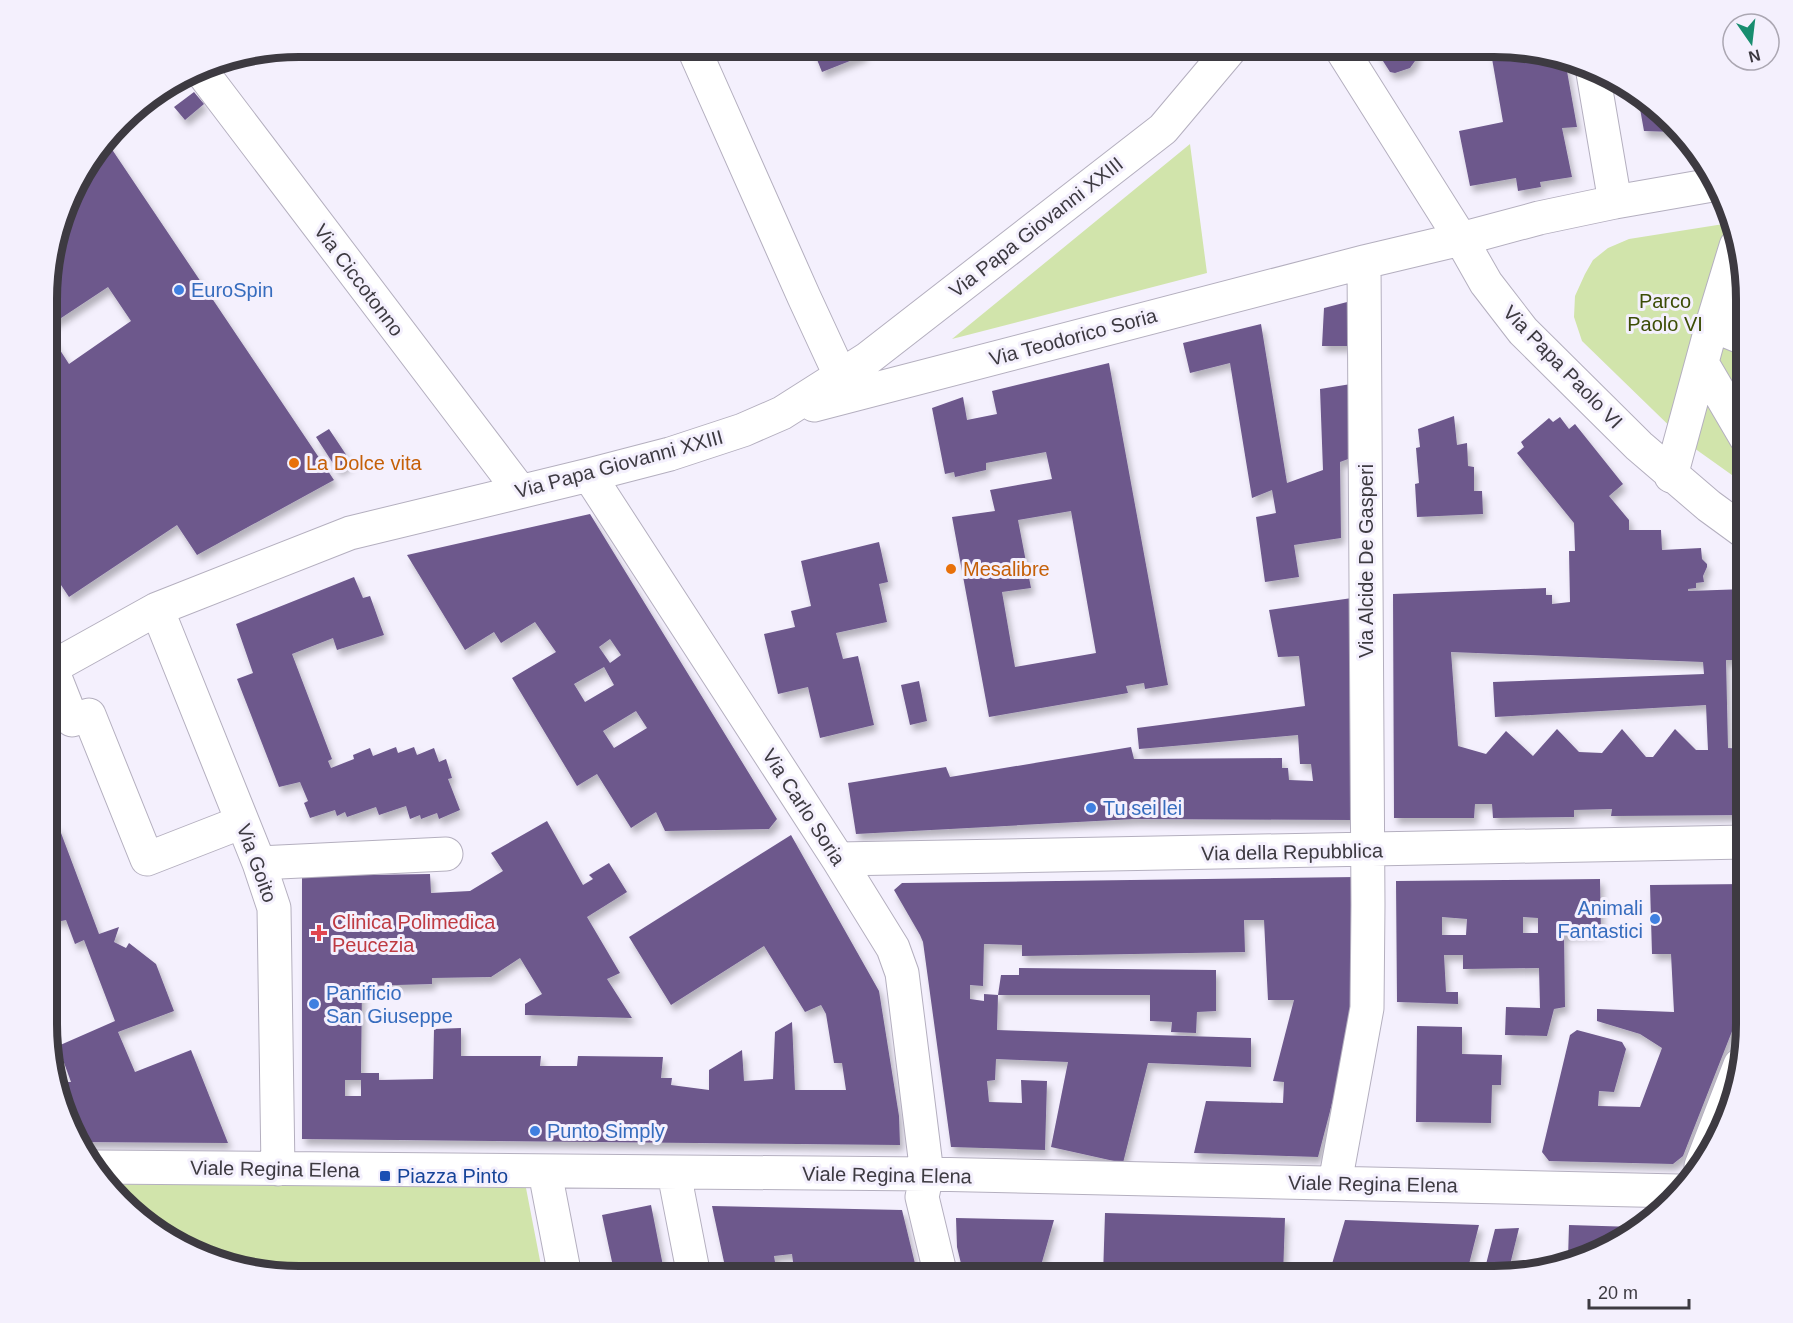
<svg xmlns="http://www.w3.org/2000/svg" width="1793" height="1323" font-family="Arial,sans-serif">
<defs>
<filter id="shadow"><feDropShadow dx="3.5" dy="6" stdDeviation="3" flood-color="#0004"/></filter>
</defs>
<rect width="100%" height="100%" fill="#f4f0fd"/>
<path fill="#d1e4ab" d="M1190 144 1207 273 952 339Z
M1730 223 1746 283V485L1687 443 1582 341 1574 317 1575 296 1585 274 1593 260 1608 248 1629 239Z
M110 1184 526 1188 543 1276H283L203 1257 145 1224Z"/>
<path fill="#6d588c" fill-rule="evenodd" filter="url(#shadow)" d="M812 47H861L865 55 822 72Z
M1374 47H1418L1415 61 1410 68 1395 73 1390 72Z
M1490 47H1510L1565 60 1577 127 1562 128 1572 177 1540 182 1541 187 1518 191 1516 178 1470 186 1459 131 1503 122Z
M194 92 204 104 185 120 174 107Z
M1637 92 1648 99 1675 132 1644 131Z
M107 142 334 480 197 555 177 525 69 597 49 567V333L69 364 131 321 108 287 49 326V266L73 187Z
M1351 301 1350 346H1322L1324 308Z
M1261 324 1287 483 1323 470 1320 389 1351 384V458L1340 462 1341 538 1294 545 1299 577 1265 582 1256 517 1276 513 1272 490 1252 498 1230 363 1190 373 1183 343Z
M1109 363 1168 685 1145 689 1144 683 1126 686 1128 693 989 717 952 517 995 511 990 490 1052 479 1046 452 986 463V470L955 477 954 472 945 474 932 408 963 397 967 420 997 414 992 391ZM1071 511 1096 653 1015 667 1002 592 1031 588 1018 520Z
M1454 416 1457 445 1467 443 1468 466 1474 467V491H1482L1483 514 1417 517 1415 484 1419 483 1416 448 1420 447 1418 429Z
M1560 417 1569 429 1575 424 1623 484 1609 496 1629 520V530H1661L1662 550 1701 548 1702 559 1707 564V567L1703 576 1704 582 1696 583V588L1688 589V591L1746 589V660H1726L1728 748 1746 749V815L1611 816 1612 809 1574 810V817L1493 818 1492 804H1475L1474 818H1394L1393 594 1546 588V595H1552V604L1570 602 1569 551H1575L1574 523 1517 453 1524 447 1521 442 1549 418 1553 422ZM1451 652 1703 662 1704 674 1493 682 1495 717 1706 705 1708 750H1696L1675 729 1653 757H1646L1622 729 1602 753 1579 752 1557 729 1533 756 1506 731 1486 754 1458 746Z
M329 429 351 462 338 471 316 437Z
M590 514 777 819 769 829 665 831 656 812 631 828 597 774 577 786 512 678 556 652 535 622 501 643 494 632 465 650 407 555ZM610 639 621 655 610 663 599 647ZM604 667 614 685 585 702 574 684ZM636 711 647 728 614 748 603 731Z
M879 542 888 582 879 584 887 622 836 633 843 659 858 656 874 725 820 738 808 687 778 694 764 634 795 627 791 611 811 606 801 561Z
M354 577 363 598 370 596 384 635 337 650 333 638 292 654 332 759 328 761 331 768 354 759 353 755 370 748 373 756 396 747 398 753 414 747 417 755 434 748 439 762 446 759 452 778 448 779 460 810 439 819 437 813 421 819 420 815 410 819 406 806 379 815 376 807 347 817 345 812 337 816 335 810 310 818 304 803 308 801 300 782 279 787 237 679 253 673 236 624Z
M1352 598 1353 820 1134 819 856 834 848 783 946 767 950 777 1131 747 1134 759 1282 758V768H1288L1289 780 1313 781 1311 764H1300L1298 735 1139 749 1137 728 1305 706 1299 656 1278 657 1269 610Z
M919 681 927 721 910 725 901 685Z
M547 821 583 885 593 879 589 875 609 863 627 892 587 917 620 973 607 979 632 1018 525 1015V1004L542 994 520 958 491 977 432 978V984L362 986 361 1073H379V1080L433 1079 434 1029 461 1028V1056H541L540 1066H577L578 1056 663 1057 661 1078H672L671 1085 709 1090V1070L742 1050 744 1081 773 1079 775 1032 792 1022 795 1090H846L842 1063H834L826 1014 821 1005 805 1012 764 946 671 1005 629 937 791 835 879 991 899 1116 900 1145 302 1139V876L430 874 431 893 470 891 503 871 491 853ZM345 1080H361V1096H345Z
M58 825 99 934 119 927 114 942 126 948 129 943 156 964 174 1011 118 1032 135 1072 191 1050 228 1143 77 1142 57 1082H71L58 1046 115 1021 84 940 75 944 66 920 61 921 60 919 49 923V829Z
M1357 877 1359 1001 1318 1157 1194 1153 1206 1101 1283 1103 1284 1082 1273 1081 1294 1000H1268L1264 920H1244L1245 952 1022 956V945L984 944 983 986 970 985V999L984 1001V994L998 995 997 1030 1251 1038V1067L1148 1063 1123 1163 1051 1147 1068 1062 996 1059 995 1080 987 1081 989 1102 1022 1103 1021 1080 1047 1081 1045 1150 951 1147 923 942 920 935 894 890 902 883Z
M1600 879 1601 933 1564 935 1565 1007 1554 1009 1547 1036 1505 1035 1506 1007 1540 1008 1539 968 1463 969V955H1444L1446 992H1458V1004L1397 1002 1396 881ZM1442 917 1467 919 1466 935H1442ZM1523 917 1538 918V933H1523Z
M1746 884V947L1733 948 1738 1016 1683 1156 1673 1164 1549 1161 1542 1152 1570 1035 1577 1030 1622 1042 1626 1049 1614 1092 1599 1091 1598 1106 1640 1107 1662 1048 1640 1034 1597 1021V1009L1674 1012 1671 954H1652L1650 885Z
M1019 968 1216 970V1011L1197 1012 1196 1033 1171 1032 1172 1022 1150 1021V995H998L1001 975H1019Z
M1417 1026 1462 1027V1054L1502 1055 1501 1085H1492L1491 1123 1416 1122Z
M651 1205 665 1276H615L602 1215Z
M712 1206 902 1210 918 1276H863L860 1264 793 1262 792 1254 774 1256 776 1268 782 1267 784 1276H727Z
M1105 1213 1285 1218 1283 1276H1103Z
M956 1218 1054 1220 1038 1276H964L957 1247Z
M1345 1220 1479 1225 1466 1276H1337L1329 1274Z
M1569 1225 1635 1227 1606 1250 1568 1259Z
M1519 1228 1508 1273 1495 1276H1483L1495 1229Z"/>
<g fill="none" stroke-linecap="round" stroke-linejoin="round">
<g stroke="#b4afbf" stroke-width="35">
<path id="minor" d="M693 47 804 297 841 377
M1592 67 1615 202
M199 68 520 491
M1718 184 1615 202 1539 218 1461 239 1486 283 1523 331 1639 446 1709 506 1746 533
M1712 325 1746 339
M1702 363 1746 438
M814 405 1364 262 1461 239 1340 47
M589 475 838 859 893 948 902 973 927 1174 922 1197 941 1276
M1671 476 1712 325 1736 246
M157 609 259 863 274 908 278 1169
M51 667 72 720 89 715 147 859 242 822
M49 669 157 609 350 533 589 475 670 454 743 430 782 413 867 359 1163 129 1232 47
M838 859 1746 842
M259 863 446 854
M1701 1166 1740 1065
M95 1167 927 1174 1679 1191
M545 1172 565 1276
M674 1173 694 1276
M1335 1183 1367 1008 1368 905 1364 262"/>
</g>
<use href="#minor" stroke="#fff" stroke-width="33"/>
</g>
<g fill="#3f7fe0" stroke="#f4f0fd" stroke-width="2">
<circle cx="179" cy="290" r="6"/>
<circle cx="1091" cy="808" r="6"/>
<circle cx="1655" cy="919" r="6"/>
<circle cx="314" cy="1004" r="6"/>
<circle cx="535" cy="1131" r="6"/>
</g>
<g fill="#e8710a" stroke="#f4f0fd" stroke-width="2">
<circle cx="294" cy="463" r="6"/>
<circle cx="951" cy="569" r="6"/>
</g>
<path fill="#e0444e" stroke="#f4f0fd" stroke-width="2" d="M316 924h6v6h6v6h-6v6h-6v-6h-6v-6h6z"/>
<rect fill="#1a4fb4" stroke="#f4f0fd" stroke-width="2" x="379" y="1170" width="12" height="12" rx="3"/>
<g text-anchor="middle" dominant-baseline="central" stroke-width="6" stroke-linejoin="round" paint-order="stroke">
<g font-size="20" fill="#3d3a41" stroke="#f4f0fd">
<text transform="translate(1036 227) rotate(-38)">Via Papa Giovanni XXIII</text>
<text transform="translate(359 280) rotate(53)">Via Ciccotonno</text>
<text transform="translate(1073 337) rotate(-15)">Via Teodorico Soria</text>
<text transform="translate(1563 367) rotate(46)">Via Papa Paolo VI</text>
<text transform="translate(619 464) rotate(-15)">Via Papa Giovanni XXIII</text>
<text transform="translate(1366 561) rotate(-90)">Via Alcide De Gasperi</text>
<text transform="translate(804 807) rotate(57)">Via Carlo Soria</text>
<text transform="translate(1292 852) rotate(-1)">Via della Repubblica</text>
<text transform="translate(257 863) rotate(70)">Via Goito</text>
<text transform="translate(275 1169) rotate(1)">Viale Regina Elena</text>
<text transform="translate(887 1175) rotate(1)">Viale Regina Elena</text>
<text transform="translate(1373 1184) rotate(1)">Viale Regina Elena</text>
</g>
<g font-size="20" fill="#366cbe" stroke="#f4f0fd" text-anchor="start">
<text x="191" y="290">EuroSpin</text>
<text x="1103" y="808">Tu sei lei</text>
<text x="1643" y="908" text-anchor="end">Animali<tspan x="1643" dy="23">Fantastici</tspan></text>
<text x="326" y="993">Panificio<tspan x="326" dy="23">San Giuseppe</tspan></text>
<text x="547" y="1131">Punto Simply</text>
</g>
<g font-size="20" fill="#3c4d06" stroke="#f4f0fd">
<text x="1665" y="301">Parco<tspan x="1665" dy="23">Paolo VI</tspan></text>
</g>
<g font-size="20" fill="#c56008" stroke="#f4f0fd" text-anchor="start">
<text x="306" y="463">La Dolce vita</text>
<text x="963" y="569">Mesalibre</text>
</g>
<g font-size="20" fill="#be3a42" stroke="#f4f0fd" text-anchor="start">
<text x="332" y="922">Clinica Polimedica<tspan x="332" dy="23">Peucezia</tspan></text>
</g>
<g font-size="20" fill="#164399" stroke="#f4f0fd" text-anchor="start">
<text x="397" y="1176">Piazza Pinto</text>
</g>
</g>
<path d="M0 0H1793V1323H0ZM299 57H1494A242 242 0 0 1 1736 299V1024A242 242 0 0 1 1494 1266H299A242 242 0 0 1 57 1024V299A242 242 0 0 1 299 57Z" fill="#f4f0fd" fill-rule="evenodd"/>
<path fill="none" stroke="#3d3a41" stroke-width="8" d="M299 57H1494A242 242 0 0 1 1736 299V1024A242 242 0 0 1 1494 1266H299A242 242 0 0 1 57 1024V299A242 242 0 0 1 299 57Z"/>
<g transform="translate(1751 42) rotate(166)"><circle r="28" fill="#f4f0fd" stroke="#aba7b2" stroke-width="1.5"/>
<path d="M0-4.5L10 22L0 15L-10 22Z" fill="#188d6f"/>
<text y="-9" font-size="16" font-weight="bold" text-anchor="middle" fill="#3d3a41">N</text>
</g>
<path d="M1589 1299v9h100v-9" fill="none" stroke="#3d3a41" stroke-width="3"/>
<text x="1598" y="1299" font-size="18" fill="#3d3a41" stroke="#f4f0fd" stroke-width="4.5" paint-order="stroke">20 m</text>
</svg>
